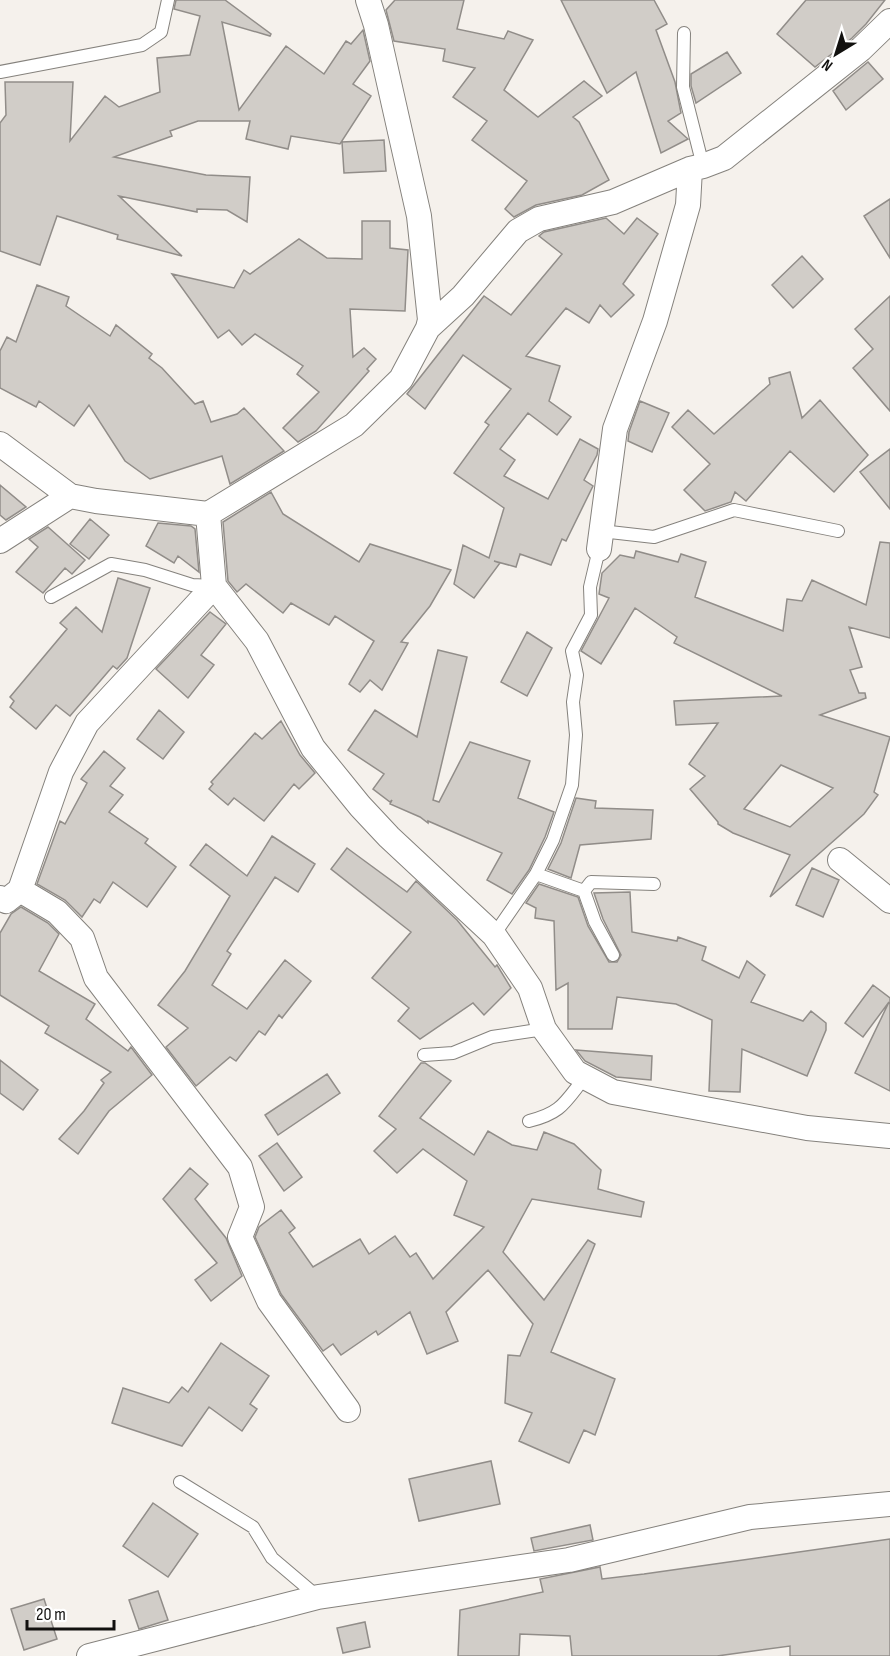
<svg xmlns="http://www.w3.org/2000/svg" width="890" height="1656" font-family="'Sofia Sans Condensed',sans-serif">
<rect width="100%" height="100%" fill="#f5f1ec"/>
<path fill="#d1cdc8" stroke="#918d89" stroke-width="1.5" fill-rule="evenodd" d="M176 0H225L271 34 270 36 222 22 239 110 286 46 324 74 346 41 351 44 363 30 370 61 353 84 371 96 340 144 291 136 288 149 246 139 250 121H198L170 131 172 136 114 157 206 175 250 177 247 222 227 210 197 209V212L119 196 182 256 117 239 118 235 57 216 40 265 0 251V123L6 115 5 82H73L70 141 105 96 119 107 160 92 157 58 190 55 200 16 174 9Z
M395 0H464L457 29 504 39 508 31 533 40 504 90 538 117 584 81 602 96 573 117 579 122 609 180 582 195 536 205 514 217 505 209 527 181 472 140 487 121 453 97 475 68 443 61 445 49 394 41 386 10Z
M561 0H654L667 24 656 30 675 82 681 113 668 121 688 139 661 153 636 72 607 93Z
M806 0H885L866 24 852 38 815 67 777 34Z
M727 52 741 73 696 103 691 86V74Z
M868 62 883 79 846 110 833 91Z
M384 140 386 171 344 173 342 142Z
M890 199V258L864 216Z
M606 218 624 234 637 218 658 234 623 284 634 295 611 317 600 305 589 323 566 308 526 356 560 366 549 401 571 417 557 435 528 413 500 449 515 460 504 476 548 499 580 439 598 449 597 455 584 480 593 486 566 541 562 539 551 565 520 554 516 567 494 561 500 563 474 598 454 584 463 545 489 558 504 508 454 473 489 425 485 422 511 389 463 355 425 409 407 394 484 296 511 315 562 254 539 236 544 232Z
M362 221H390V248L408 250 405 311 350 309 353 357 364 348 376 359 367 369 369 371 316 431 298 442 283 428 319 392 297 374 303 366 255 334 242 345 229 330 218 338 172 274 234 288 244 270 250 274 299 239 327 258 362 259Z
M802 256 823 279 793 308 772 285Z
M37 285 69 297 66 306 110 336 116 325 152 354 149 358 162 368 195 404 203 401 211 422 237 414 244 408 284 451 230 484 222 456 150 479 125 461 89 405 74 426 39 401 36 407 0 388V351L7 337 16 342Z
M890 296V411L853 368 873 349 855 329Z
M790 372 802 418 820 400 868 455 834 492 790 451 746 501 735 492 731 502 705 511 684 490 710 464 672 427 688 410 714 434 770 384 769 378Z
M640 401 669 413 652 452 628 441 629 432Z
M890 449V509L860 472Z
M0 485 26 507 6 520 0 515Z
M271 492 283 514 359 562 370 544 451 570 430 606 401 642 408 643 382 690 370 680 360 692 349 684 374 641 335 616 329 625 291 603 283 613 246 584 237 592 228 581 223 522Z
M90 519 109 535 89 559 70 544Z
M158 523 191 526 195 529 199 572 178 556 174 563 146 546Z
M48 527 85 560 72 574 65 568 43 593 16 572 38 547 29 539Z
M880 542 890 543V638L849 627 862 667 850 670 859 693H865L866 698 820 715 890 737 874 792 878 795 864 814 770 897 790 855 733 833 718 824V822L690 789 705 776 689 764 718 723 676 725 674 701 782 696 674 643 677 637 635 608 601 664 581 651 609 598 599 594 602 573 620 555 634 558 636 551 678 562 681 554 706 562 695 597 783 631 787 599 802 601 812 580 866 605ZM781 765 833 788 790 827 744 809Z
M118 578 150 588 127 658 117 669 113 666 70 716 56 705 36 729 10 707 14 701 10 697 67 629 60 623 76 607 102 632Z
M210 612 226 624 201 655 214 665 188 698 156 669Z
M527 632 552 648 527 696 501 682Z
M438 650 467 657 433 800 439 802 470 742 530 761 518 798 554 812 545 837 529 870 512 894 487 880 502 853 428 821V823L420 817 390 804 392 800 390 802 373 789 384 774 348 750 375 710 417 737Z
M159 710 184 732 163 759 137 739Z
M281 721 300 755 315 773 299 789 294 784 264 821 234 798 228 805 209 789 213 784 211 782 255 733 262 739Z
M104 751 125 768 110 786 123 795 109 812 148 839 145 843 176 867 147 907 113 882 100 903 94 899 82 917 65 900 37 884 60 821 65 824 87 783 81 779Z
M576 798 596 801 595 808 653 810 651 839 580 845 571 878 548 869 561 843Z
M272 836 315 864 298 892 275 877 227 951 231 954 212 985 247 1009 285 960 311 981 282 1018 279 1015 265 1035 259 1031 236 1061 230 1057 196 1086 166 1047 188 1028 158 1005 185 971 230 896 190 865 206 844 247 876Z
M347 848 407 892 416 881 457 920 495 967 497 965 511 988 484 1015 473 1003 420 1039 398 1021 409 1008 372 978 411 932 331 869Z
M812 868 839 880 823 917 796 905Z
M539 884 578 897 588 926 609 962H617L621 955 603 919 594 893 630 892 632 932 677 941 678 937 706 947 702 960 739 978 747 961 765 975 751 1002 803 1021 811 1011 826 1023V1030L807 1076 742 1049 740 1092 709 1091 712 1020 676 1004 617 997 612 1029H568V983L556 990 554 921 535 918 536 908 526 903Z
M21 907 48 923 59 934 39 971 95 1004 86 1019 128 1051 131 1047 152 1075 109 1111 78 1154 59 1139 84 1111 104 1083 101 1080 111 1072 45 1033 49 1026 0 995V933L11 914Z
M873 985 890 998V1091L855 1073 889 1002 863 1037 845 1023Z
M576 1050 652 1056 651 1080 616 1077 585 1061Z
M0 1060 38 1090 23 1110 0 1093Z
M421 1063H425L451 1081 420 1118 474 1155 488 1131 512 1145 537 1150 544 1132 574 1144 601 1170 598 1189 644 1202 641 1217 532 1199 503 1252 544 1300 588 1240 595 1244 551 1352 615 1379 595 1435 584 1430 569 1463 519 1441 532 1413 505 1403 508 1355 520 1356 533 1324 488 1270 446 1312 458 1341 427 1354 410 1312 378 1335 376 1331 341 1355 333 1344 323 1351 281 1294 255 1237 259 1227 281 1210 295 1228 289 1233 313 1267 360 1239 369 1254 395 1236 410 1257 416 1253 433 1279 484 1227 454 1215 467 1181 423 1149 397 1173 374 1151 396 1129 379 1116Z
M327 1074 340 1093 278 1135 265 1115Z
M277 1143 302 1177 284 1191 259 1156Z
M190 1168 208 1184 195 1199 226 1238 242 1276 211 1301 195 1280 217 1263 163 1199Z
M221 1343 269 1376 250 1404 257 1409 242 1431 209 1407 182 1446 112 1423 123 1388 169 1403 182 1387 188 1392Z
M491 1461 500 1504 419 1521 409 1479Z
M153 1503 198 1534 168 1577 123 1546Z
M590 1525 593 1540 534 1551 531 1538Z
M890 1539V1656H790V1646L717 1656H572L570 1636 520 1634 519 1656H458L460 1610 543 1592 540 1579 600 1567 602 1579 644 1574Z
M158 1591 168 1620 139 1629 129 1600Z
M44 1599 57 1639 24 1650 11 1609Z
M365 1622 370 1647 343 1653 337 1628Z"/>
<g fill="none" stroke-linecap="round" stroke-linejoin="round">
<g stroke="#85827d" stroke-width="14">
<path id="service" d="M684 33 683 87 703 166
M0 72 142 45 161 32 168 0
M601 531 654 537 734 510 838 531
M51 597 111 564 145 570 192 585 214 586
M536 874 584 891 595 922 613 955
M584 891 591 882 654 884
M494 935 536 874 553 840 572 785 576 735 573 702 577 675 572 651 591 615 590 587 599 549
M424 1055 453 1053 492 1037 544 1029
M529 1121C562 1113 565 1102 585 1077
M180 1482 253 1527 272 1558 318 1597"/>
</g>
<g stroke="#85827d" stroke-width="26">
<path id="minor" d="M428 328 463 296 518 231 539 219 613 202 690 169 703 166 724 158 861 49 890 21
M0 444 70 496
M208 514 214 586 257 641 313 748 360 806 389 837 494 935 530 988 544 1029 575 1072 613 1092 807 1128 890 1136
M0 541 70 496 96 501 208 514 354 425 401 379 428 328 430 320 419 216 376 25 368 0
M599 549 615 429 655 321 688 205 690 169
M840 860 890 901
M20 890 61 772 87 723 214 586
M0 898 6 901 20 890 57 912 82 938 96 978 240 1167 252 1207 240 1237 269 1301 348 1410
M89 1656 318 1597 569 1560 750 1517 890 1504"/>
</g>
<use href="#service" stroke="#fff" stroke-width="12"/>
<use href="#minor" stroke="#fff" stroke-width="24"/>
</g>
<g transform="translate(836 54) rotate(218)" stroke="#ffffff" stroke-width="4.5" paint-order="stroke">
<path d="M0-4.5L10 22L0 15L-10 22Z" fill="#12110f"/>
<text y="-9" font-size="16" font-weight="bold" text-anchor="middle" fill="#12110f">N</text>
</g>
<path d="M27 1620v9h87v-9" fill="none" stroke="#12110f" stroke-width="3"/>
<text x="36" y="1620" font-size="18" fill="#12110f" stroke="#ffffff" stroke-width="4.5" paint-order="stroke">20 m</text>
</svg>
